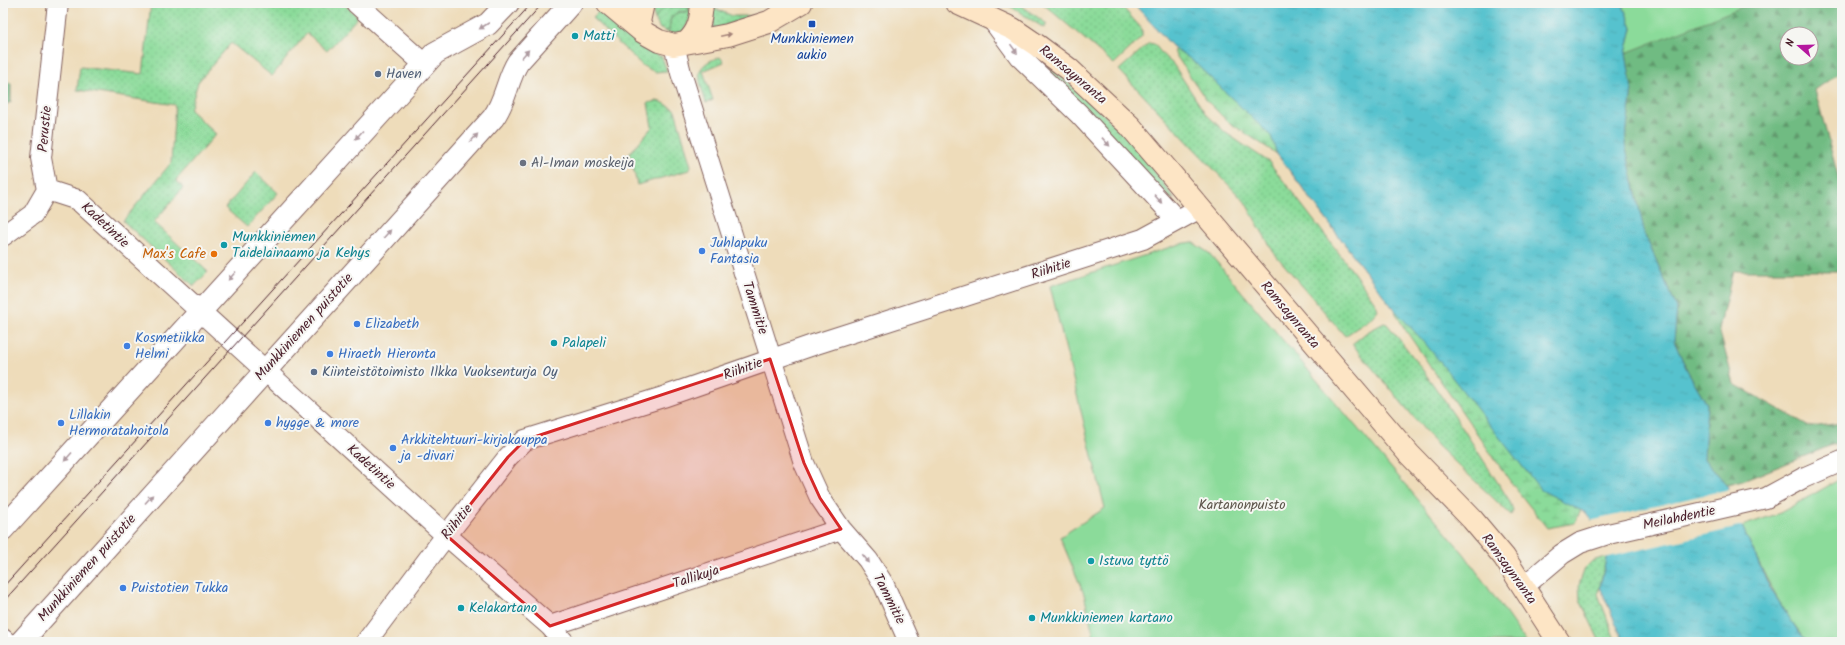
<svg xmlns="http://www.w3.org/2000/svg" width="1845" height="645" font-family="Kalam,sans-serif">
<defs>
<pattern id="grass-dots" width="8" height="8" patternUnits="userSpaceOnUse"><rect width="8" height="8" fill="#8bdb9a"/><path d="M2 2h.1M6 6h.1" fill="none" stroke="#79bc85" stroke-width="1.8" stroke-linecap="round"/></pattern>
<pattern id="forest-firs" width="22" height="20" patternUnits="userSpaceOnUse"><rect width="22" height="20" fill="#70bb82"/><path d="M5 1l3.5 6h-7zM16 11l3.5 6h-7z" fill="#5e976b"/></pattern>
<pattern id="wetland-marsh" width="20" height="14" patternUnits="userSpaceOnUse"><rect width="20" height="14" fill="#8bdb9a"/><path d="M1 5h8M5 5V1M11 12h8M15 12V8" fill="none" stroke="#79bc85"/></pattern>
<pattern id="garden-furrows" width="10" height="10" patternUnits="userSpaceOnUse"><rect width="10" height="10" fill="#8bdb9a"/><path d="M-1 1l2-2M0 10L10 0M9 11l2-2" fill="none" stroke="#79bc85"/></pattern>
<pattern id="water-ripples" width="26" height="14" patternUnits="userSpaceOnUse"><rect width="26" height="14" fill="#56c2ce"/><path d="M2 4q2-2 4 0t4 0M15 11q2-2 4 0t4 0" fill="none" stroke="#4ca6b1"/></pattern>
</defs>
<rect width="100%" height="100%" fill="#f6f6f2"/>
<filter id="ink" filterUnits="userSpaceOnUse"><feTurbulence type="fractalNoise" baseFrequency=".025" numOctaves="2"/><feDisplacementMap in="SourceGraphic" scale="8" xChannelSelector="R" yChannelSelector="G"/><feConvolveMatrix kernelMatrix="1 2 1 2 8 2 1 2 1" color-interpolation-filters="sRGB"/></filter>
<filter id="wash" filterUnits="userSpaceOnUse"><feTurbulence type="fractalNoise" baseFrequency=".012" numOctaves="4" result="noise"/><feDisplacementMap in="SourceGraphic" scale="16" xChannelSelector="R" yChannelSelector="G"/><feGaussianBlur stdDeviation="0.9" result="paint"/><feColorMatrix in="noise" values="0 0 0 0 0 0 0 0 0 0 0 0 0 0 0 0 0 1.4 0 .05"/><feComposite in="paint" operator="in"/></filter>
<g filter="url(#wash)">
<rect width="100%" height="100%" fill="#eedcba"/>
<path fill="url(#grass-dots)" stroke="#6a7d62" d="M151 3H343L358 17 327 51 307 33 272 76 231 43 198 82 190 110 216 134 176 180 183 188 154 222 208 272 194 286 123 221 171 163 175 105 77 90 80 67 143 74Z
M658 3H687C694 14 689 21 683 32L674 34 664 31 669 30 671 17 678 12H687L689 9 666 8 655 20 653 13Z
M1005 3H1018L1047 24 1044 28Z
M1042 3H1119L1142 29V37L1114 64Z
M713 8 733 16H753L714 29Z
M600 10C619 26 639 48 662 57L667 71 655 72 643 66 592 18Z
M1149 43 1154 44 1165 57 1173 64 1205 113 1226 133 1269 162 1354 273 1376 304 1378 310 1369 320 1345 336 1274 253 1245 202 1119 70Z
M1025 50C1082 90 1136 140 1174 199L1170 198Z
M720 57 724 62 703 71 713 100 706 103C699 79 691 66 720 57Z
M657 101 664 103 675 110 691 166 689 170 637 185 630 153 652 127 648 103Z
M256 172 278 193 247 227 225 208Z
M1384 323 1387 324C1433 379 1470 440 1509 500L1513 510 1511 515 1438 446 1352 344 1367 332Z
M1605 557 1606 559 1598 594 1616 642H1600L1580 600 1579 585 1585 568 1592 561Z"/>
<path fill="url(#forest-firs)" stroke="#5d6d56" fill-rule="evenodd" d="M1622 3H1842V71L1815 90 1842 191V271H1733L1719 329 1734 384 1811 427 1842 423V441L1743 481 1727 485 1704 459 1707 404 1687 370 1674 341 1677 308 1645 235 1625 144 1632 90 1626 53 1632 28ZM1787 34H1811V58H1787Z
M3 81 11 83V102L3 106Z"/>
<path fill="url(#wetland-marsh)" stroke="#6a7d62" d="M1209 40 1581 509 1575 523 1547 528 1512 484 1404 328 1393 308 1277 154 1227 121 1207 101 1173 51 1184 44Z"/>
<path fill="#8bdb9a" stroke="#6a7d62" d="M1622 3H1752L1626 53 1632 28Z
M1192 242 1209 253 1465 555 1526 642H1095L1084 594 1060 537 1105 508 1050 286 1180 244Z
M1842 478V642H1808C1778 608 1761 567 1742 526L1780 513Z"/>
<path fill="url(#garden-furrows)" stroke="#6a7d62" d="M666 7H687L690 11 678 12 671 17 669 30 667 31 660 29 655 20 658 13Z"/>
<path fill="url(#water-ripples)" stroke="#50707c" d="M1133 3H1622L1632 28 1626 53 1632 90 1625 144 1645 235 1677 308 1674 341 1687 370 1707 404 1704 459 1727 485 1742 526 1770 588 1798 631 1808 642H1624L1600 587 1606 559 1591 519 1586 513 1541 490 1425 343 1393 308 1277 154 1271 136 1193 61 1173 47Z"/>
<path fill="#eedcba" d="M1730 489 1744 526 1604 558 1590 521Z"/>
</g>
<g filter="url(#ink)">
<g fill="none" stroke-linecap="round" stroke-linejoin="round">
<g stroke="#83615d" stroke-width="22">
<path id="minor" d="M356 3 424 64
M991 18 1019 56 1079 114 1177 220
M674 45 681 73 804 463 820 498 841 529 868 560 884 585 909 642
M47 190 78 200 438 528 550 626 564 642
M3 236 33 214 47 190 41 158 58 3
M1523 587 1562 554 1580 543 1608 534 1766 498 1803 478 1842 461
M550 626 841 529
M3 639 6 642
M366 642 438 546 508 457 525 440 663 397 813 345 1143 239 1200 208"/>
</g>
<g stroke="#83615d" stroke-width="24">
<path id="tertiary" d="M3 529 435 53 488 24 508 3
M21 642 493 118C506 101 507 79 518 62L571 3"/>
</g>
<g stroke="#83615d" stroke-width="24">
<path id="secondary" d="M608 3 643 32 659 41 674 45 728 35 769 22 801 3
M957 3 1013 29 1038 46 1069 69 1130 126 1409 454 1472 519 1504 557 1559 642
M643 32 639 22 643 3
M687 42C699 31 701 19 702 3"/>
</g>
<use href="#minor" stroke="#fff" stroke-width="20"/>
<use href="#tertiary" stroke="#fff" stroke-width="22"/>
<use href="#secondary" stroke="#fde5c5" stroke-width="22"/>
<path stroke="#4a1f2b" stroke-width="1" d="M3 587 532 3
M3 602 543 3"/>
</g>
<defs><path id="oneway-solid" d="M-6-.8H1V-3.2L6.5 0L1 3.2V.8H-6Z"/></defs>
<g fill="#ae9aa0">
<use href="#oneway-solid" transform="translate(484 26) rotate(147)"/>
<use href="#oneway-solid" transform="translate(1014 49) rotate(54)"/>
<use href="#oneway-solid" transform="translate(525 54) rotate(-48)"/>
<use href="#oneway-solid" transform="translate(359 135) rotate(132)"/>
<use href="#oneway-solid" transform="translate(474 138) rotate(-48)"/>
<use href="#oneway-solid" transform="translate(1106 142) rotate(47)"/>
<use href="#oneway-solid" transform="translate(1158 199) rotate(48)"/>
<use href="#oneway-solid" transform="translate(387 234) rotate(-48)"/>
<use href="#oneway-solid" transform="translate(232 276) rotate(132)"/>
<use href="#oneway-solid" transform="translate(68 457) rotate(132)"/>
<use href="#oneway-solid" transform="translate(149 499) rotate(-48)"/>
<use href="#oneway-solid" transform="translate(866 559) rotate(52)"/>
</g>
<use fill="#a48278" href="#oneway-solid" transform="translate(726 35) rotate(-12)"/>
</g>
<path fill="#d62828" fill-opacity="0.2" stroke="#d62828" stroke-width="3" stroke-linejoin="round" d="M770 359 804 463 820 498 841 529 550 626 446 535 508 457 525 440Z"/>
<rect fill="#1a4fb4" stroke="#f6f6f2" stroke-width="1.5" x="808" y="20" width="8" height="8" rx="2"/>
<g fill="#0f9aa8" stroke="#f6f6f2" stroke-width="1.5">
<circle cx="575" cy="36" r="4"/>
<circle cx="224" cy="245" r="4"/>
<circle cx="554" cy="343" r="4"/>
<circle cx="1091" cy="561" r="4"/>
<circle cx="461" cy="608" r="4"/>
<circle cx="1032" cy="618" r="4"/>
</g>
<g fill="#5c6f8a" stroke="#f6f6f2" stroke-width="1.5">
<circle cx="378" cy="74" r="4"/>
<circle cx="314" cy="372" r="4"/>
</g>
<circle fill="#6b7280" stroke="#f6f6f2" stroke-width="1.5" cx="523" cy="163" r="4"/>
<g fill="#3f7fe0" stroke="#f6f6f2" stroke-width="1.5">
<circle cx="702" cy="251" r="4"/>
<circle cx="357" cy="324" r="4"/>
<circle cx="127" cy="346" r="4"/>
<circle cx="330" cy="354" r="4"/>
<circle cx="61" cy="423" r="4"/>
<circle cx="268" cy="423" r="4"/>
<circle cx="393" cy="448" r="4"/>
<circle cx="123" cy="588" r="4"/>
</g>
<circle fill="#e8710a" stroke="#f6f6f2" stroke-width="1.5" cx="214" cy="254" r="4"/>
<g text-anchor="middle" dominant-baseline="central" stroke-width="4" stroke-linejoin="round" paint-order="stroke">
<g font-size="14" fill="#0d838f" stroke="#f6f6f2" text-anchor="start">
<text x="583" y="36">Matti</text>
<text x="232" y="237">Munkkiniemen<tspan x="232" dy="16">Taidelainaamo ja Kehys</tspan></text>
<text x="562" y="343">Palapeli</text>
<text x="1099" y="561">Istuva tyttö</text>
<text x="469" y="608">Kelakartano</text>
<text x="1040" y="618">Munkkiniemen kartano</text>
</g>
<g font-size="14" fill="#164399" stroke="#f6f6f2">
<text x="812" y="39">Munkkiniemen<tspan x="812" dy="16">aukio</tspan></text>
</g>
<g font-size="14" fill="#4e5e75" stroke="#f6f6f2" text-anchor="start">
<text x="386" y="74">Haven</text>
<text x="322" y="372">Kiinteistötoimisto Ilkka Vuoksenturja Oy</text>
</g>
<g font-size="14" fill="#4a1f2b" stroke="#f6f6f2">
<text transform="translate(1073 75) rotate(40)">Ramsaynranta</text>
<text transform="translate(45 129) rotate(-85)">Perustie</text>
<text transform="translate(105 225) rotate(43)">Kadetintie</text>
<text transform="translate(1051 269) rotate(-18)">Riihitie</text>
<text transform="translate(755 308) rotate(72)">Tammitie</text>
<text transform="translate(1290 315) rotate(50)">Ramsaynranta</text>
<text transform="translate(304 327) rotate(-48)">Munkkiniemen puistotie</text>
<text transform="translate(743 369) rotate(-20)">Riihitie</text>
<text transform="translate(371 467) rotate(42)">Kadetintie</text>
<text transform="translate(1679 518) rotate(-12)">Meilahdentie</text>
<text transform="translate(457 522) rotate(-51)">Riihitie</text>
<text transform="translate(87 568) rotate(-48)">Munkkiniemen puistotie</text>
<text transform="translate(1509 569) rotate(54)">Ramsaynranta</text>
<text transform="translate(696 577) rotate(-18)">Tallikuja</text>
<text transform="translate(889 599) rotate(63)">Tammitie</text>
</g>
<g font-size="14" fill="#5b616d" stroke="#f6f6f2" text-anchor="start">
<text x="531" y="163">Al-Iman moskeija</text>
</g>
<g font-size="14" fill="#366cbe" stroke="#f6f6f2" text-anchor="start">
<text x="710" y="243">Juhlapuku<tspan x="710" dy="16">Fantasia</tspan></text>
<text x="365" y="324">Elizabeth</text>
<text x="135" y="338">Kosmetiikka<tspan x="135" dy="16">Helmi</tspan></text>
<text x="338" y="354">Hiraeth Hieronta</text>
<text x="69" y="415">Lillakin<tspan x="69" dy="16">Hermoratahoitola</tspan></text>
<text x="276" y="423">hygge &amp; more</text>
<text x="401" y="440">Arkkitehtuuri-kirjakauppa<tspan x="401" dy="16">ja -divari</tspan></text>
<text x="131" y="588">Puistotien Tukka</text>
</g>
<g font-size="14" fill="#c56008" stroke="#f6f6f2" text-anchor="end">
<text x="206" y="254">Max's Cafe</text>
</g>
<g font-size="14" fill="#5e574c" stroke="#f6f6f2">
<text x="1242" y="505">Kartanonpuisto</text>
</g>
</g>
<rect width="1845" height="645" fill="none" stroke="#f6f6f2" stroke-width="16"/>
<g transform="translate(1799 46) rotate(290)"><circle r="19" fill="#f6f6f2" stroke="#b1a0a2"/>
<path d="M0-3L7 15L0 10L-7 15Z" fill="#b5179e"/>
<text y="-6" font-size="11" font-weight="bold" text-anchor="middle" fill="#4a1f2b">N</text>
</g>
</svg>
